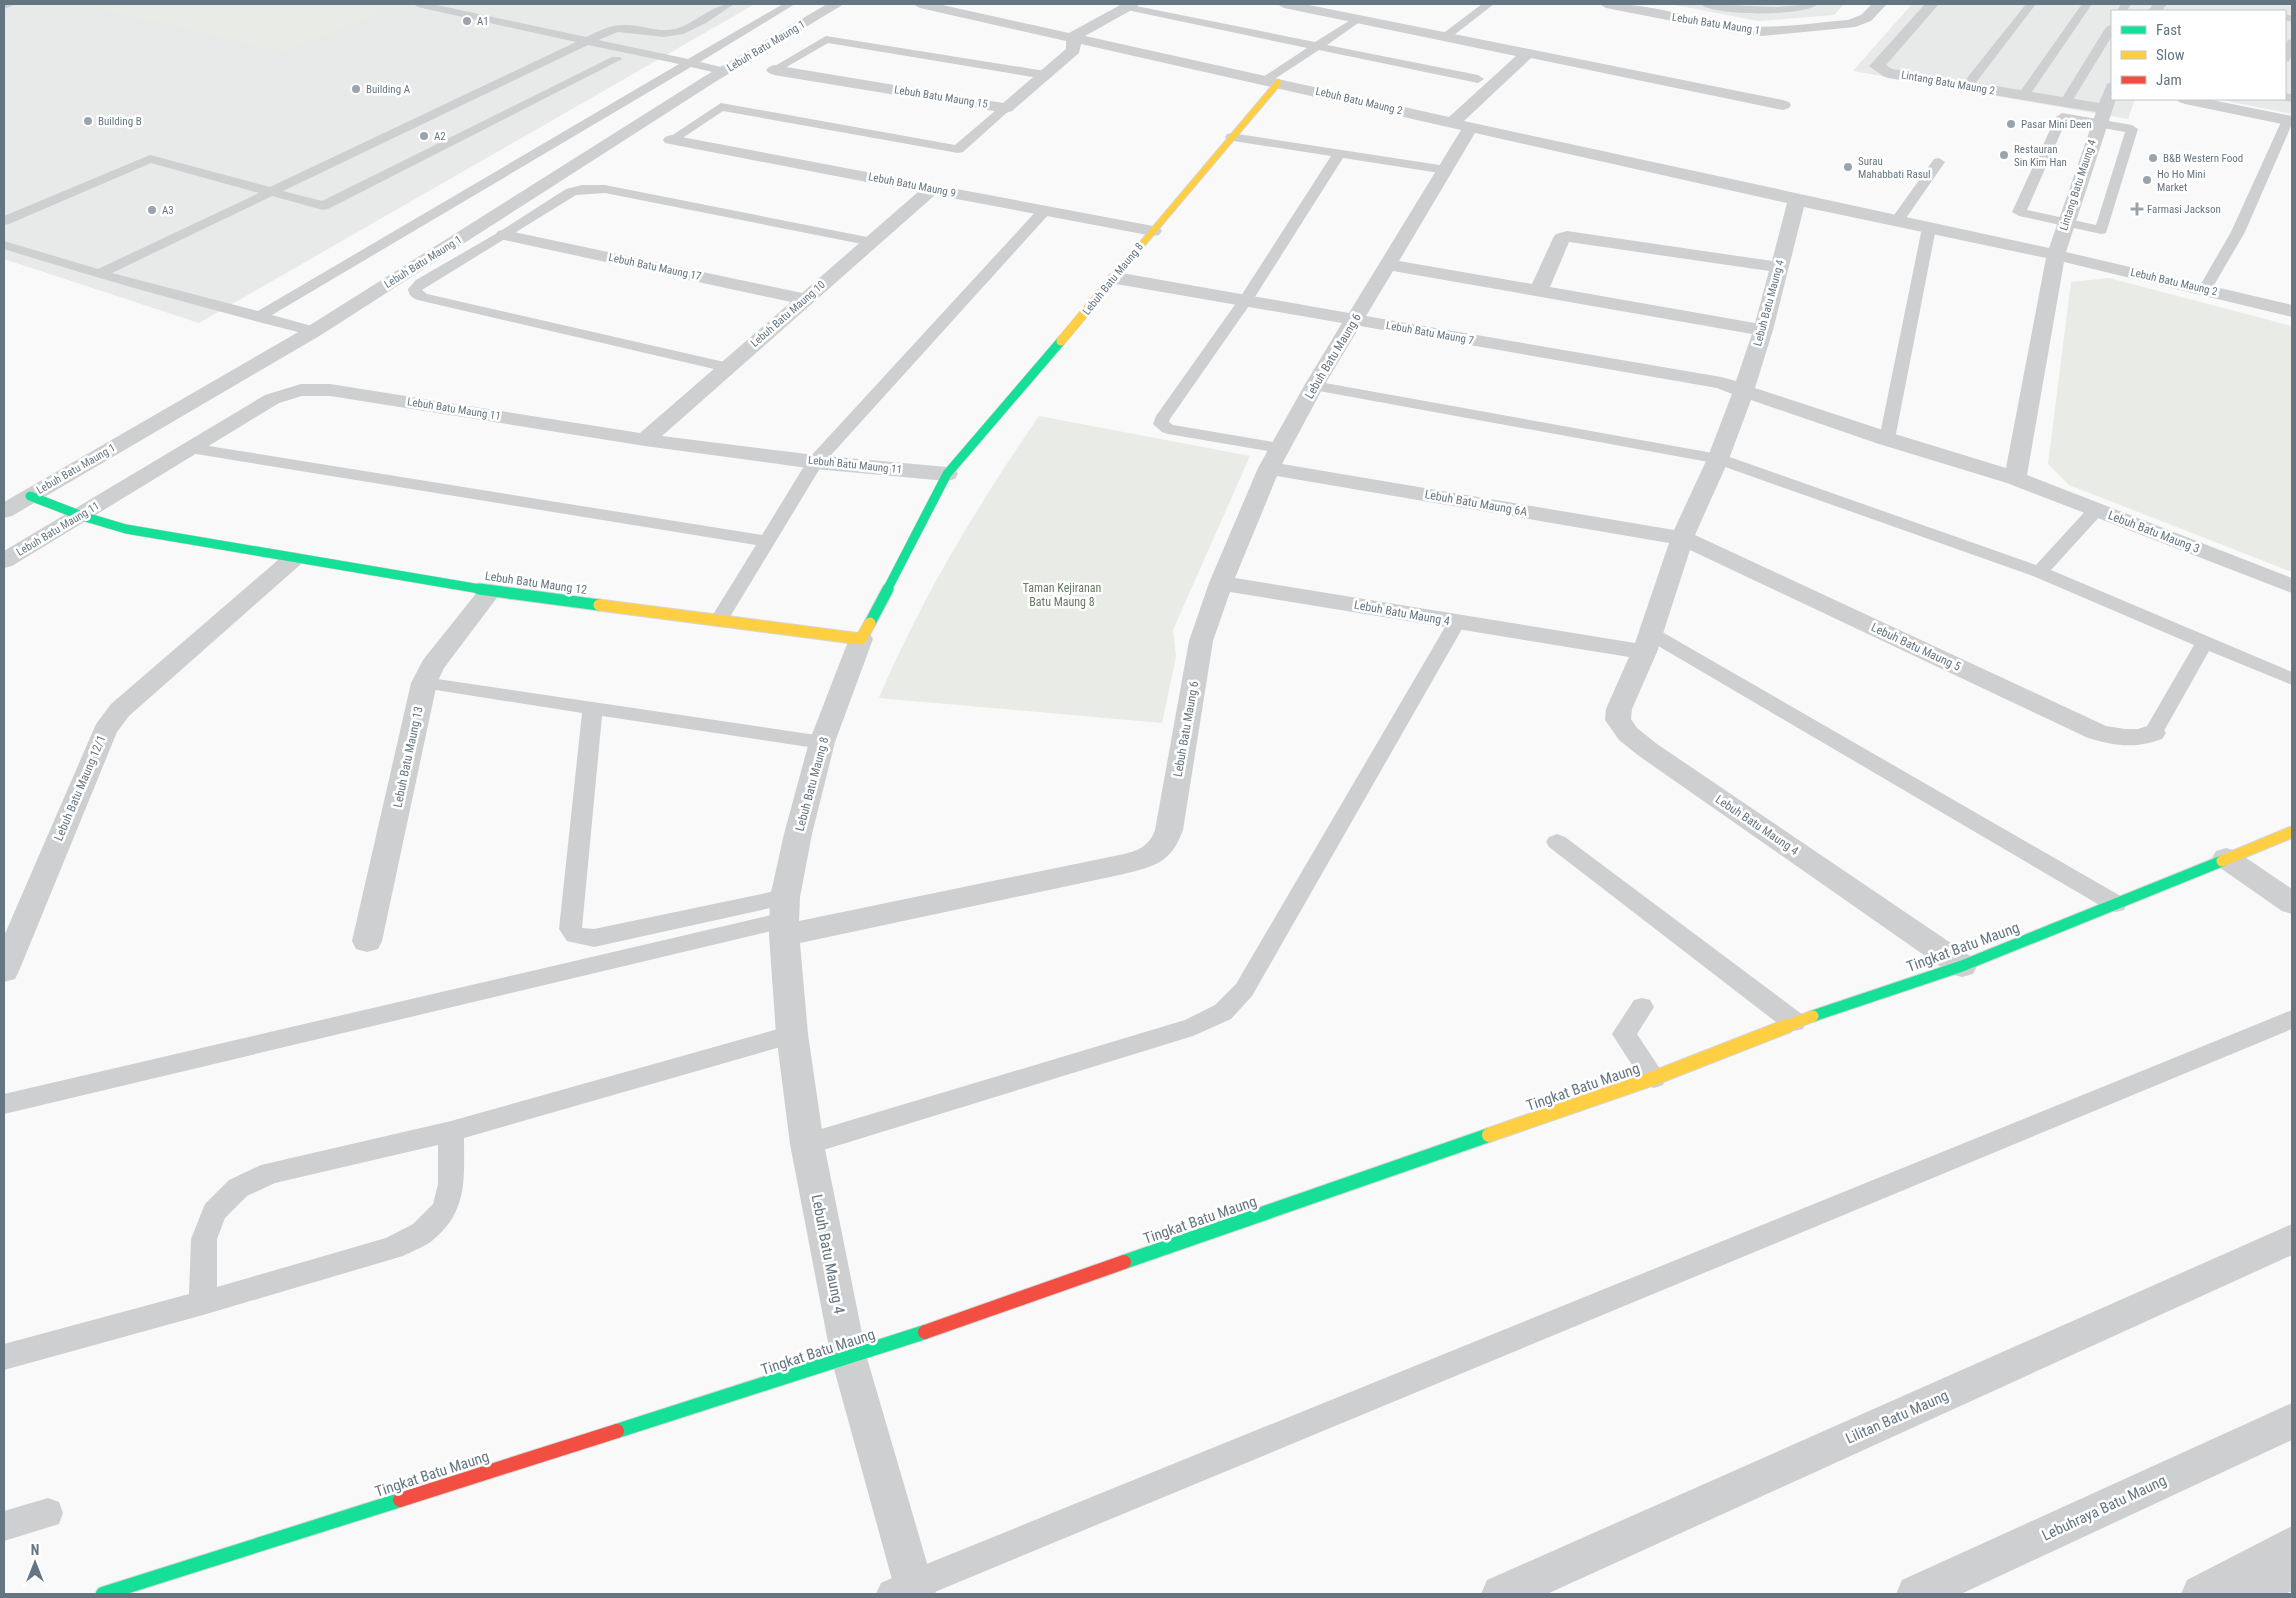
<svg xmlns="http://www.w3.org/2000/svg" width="2296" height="1598" font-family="'Roboto Condensed',sans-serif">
<rect width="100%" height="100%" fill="#f9f9f9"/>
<path fill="#e8e9e9" d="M4 4H755L199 323 4 259Z
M1670 4H1844L1834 15 1758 21Z
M1912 4H2292V114L2216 99H2285V11H2112V99H2135L2128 119 1853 71Z"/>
<path fill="#e8ebe6" d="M77 4H358L386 10 284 52Z
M2109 278 2292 326V572L2069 485 2048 464 2071 282Z
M1039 416 1250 456 1173 630 1176 657 1162 723 879 698C921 598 978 505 1039 416Z"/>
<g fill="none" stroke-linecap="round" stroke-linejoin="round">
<g stroke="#d5d6d7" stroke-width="10">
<path id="fast-far2" d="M30 496 82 516 126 529 486 590
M887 590 947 474 1061 341"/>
</g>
<g stroke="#d5d6d7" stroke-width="13">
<path id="fast-far1" d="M479 589 599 605
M870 623 888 589
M1813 1016 1962 966 2222 861"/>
</g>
<g stroke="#d5d6d7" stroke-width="16">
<path id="fast" d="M1124 1262 1489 1135
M617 1431 925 1332
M103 1594 400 1500"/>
</g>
<g stroke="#d5d6d7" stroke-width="8">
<path id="slow-far3" d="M1132 256 1278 83"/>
</g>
<g stroke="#d5d6d7" stroke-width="10">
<path id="slow-far2" d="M1061 341 1133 255"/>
</g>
<g stroke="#d5d6d7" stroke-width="13">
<path id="slow-far1" d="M599 605 861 639 870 623
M2222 861 2292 832
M1784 1027 1813 1016"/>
</g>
<g stroke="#d5d6d7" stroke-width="16">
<path id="slow" d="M1489 1135 1654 1078 1787 1026"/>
</g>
<g stroke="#d5d6d7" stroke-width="16">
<path id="jam" d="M925 1332 1124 1262
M400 1500 617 1431"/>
</g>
<path fill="#cecfd0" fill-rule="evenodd" d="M4 4H16L4 9Z
M413 4H432L586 37C599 31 611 24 626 25 642 25 659 33 675 29 697 23 711 4 734 4L706 23 683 34 664 37 618 32 598 40 688 59 783 4H795L700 62 729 69 731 71 729 73 725 75 691 67 272 315 319 328 322 331 319 334 314 336C210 310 106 281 4 249V241L98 269 259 193 151 163 9 224 4 225V216L150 155 270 187 576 42 418 7ZM588 45 679 64 258 311 112 273 272 196 323 210 328 209 622 59 620 57H612L322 201 283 191Z
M1126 4 1315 42 1357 16 1361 17 1363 19 1361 21 1327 45 1478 75 1484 79 1478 83 1319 50 1267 84 1263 83 1261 80 1263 77 1307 48 1122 9 1121 7Z
M1482 4H1494L1449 39H1441L1439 37 1441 35Z
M1701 4 1775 7 1818 4C1805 17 1711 16 1701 4Z
M2026 4H2036L1971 89H1963L1961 86 1963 83Z
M2082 4H2092L2027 99H2019L2017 96Z
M2121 4H2131L2127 11H2117Z
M2285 14 2292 16V22L2285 20Z
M2112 24V36L2071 103 2069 106H2061L2059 103 2106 27Z
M826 36 1045 71 1051 75 1045 79 828 43 778 72 774 74 768 70Z
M2292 39V55L2289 61 2285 62V46L2288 40Z
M2285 93 2292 94V102L2281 100 2285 99Z
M721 103 955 145 1002 105H1010L1012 108 963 152 958 153 723 111 675 143H667L665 140Z
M2062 113 2132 125 2138 129 2106 233 2101 234 2019 216 2012 212 2056 117ZM2066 121 2125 132 2096 225 2027 210Z
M2288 116 2292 117V124L2245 232 2210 292H2200L2198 289 2231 232 2282 120Z
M1231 133 1446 166 1453 170 1446 174 1343 158 1253 300 1170 419 1169 422 1173 425 1285 444 1287 448 1285 452 1279 453 1168 434 1162 432 1153 424 1156 416 1239 299 1331 156 1227 140 1225 137 1227 134Z
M1939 158 1945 162 1902 224H1892L1890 221 1892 218 1934 159Z
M582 185H605L872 238 879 242 872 246 605 193 576 195 422 290 427 294 733 364 735 367 733 370 727 372 422 301C414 299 409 297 408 289L416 280 499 232 566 189Z
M1045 206 1050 207 1052 210 1050 213 822 465 725 625 718 627 711 625 709 621 756 545 190 453 184 452 182 448 184 444 190 443 762 535 809 458 1040 207Z
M1929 224 1936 228 1895 439 1893 443H1881L1879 439 1922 228Z
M1314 381 1724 455 2036 565 2090 506H2102L2105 510 2102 514 2051 570 2292 672V685L2209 651 2160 738 2153 740 2146 738 2143 733 2194 645 2033 576 1714 463 1308 389 1306 386 1308 383Z
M1457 616 1464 618 1466 622 1252 996 1231 1019 1193 1036 807 1155 798 1152 794 1144 798 1136 1185 1020 1215 1005 1236 984 1448 622 1450 618Z
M1650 627 1657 629 2124 898 2127 904 2124 910 2116 912 2108 910 1643 637 1640 633 1643 629Z
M424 677 829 737 832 742 829 747 822 749 602 716 582 928 594 929 785 889 793 891 796 897 793 903 594 947 567 941 559 929 582 713 417 687 414 683 417 679Z
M1557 834 1565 837 1803 1015 1806 1022 1803 1029 1794 1031 1785 1029 1549 847 1546 842 1549 837Z
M784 912 792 914 795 920 792 926 4 1114V1094Z
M1642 998 1650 1000 1654 1007 1637 1034 1666 1078 1663 1085 1654 1088 1645 1085 1612 1034 1634 1000Z
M2292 1010V1029L930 1594H876L881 1583 892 1578Z
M792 1025 801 1027 804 1034 801 1041 464 1138C464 1179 468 1211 433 1240 425 1247 412 1251 403 1256L203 1315 4 1370V1344L189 1294 191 1239 205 1204 229 1180 261 1165 451 1121ZM438 1145V1184L433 1204 413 1224 386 1238 217 1287V1239L225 1218 247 1196 275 1183Z
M48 1498 59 1502 63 1513 59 1524 4 1541V1511Z
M2292 1558V1591L2285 1594H2237L2242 1583Z"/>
<path fill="#cecfd0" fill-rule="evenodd" d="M827 4H844L715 82 321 335 12 516 4 518V502L307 327 705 76Z
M913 4H938L1069 33 1122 4H1139L1137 7 1085 36 1449 117 1516 56 1284 8 1277 4H1304L1783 100 1789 102 1791 105 1789 108 1783 110 1531 58 1464 121 2049 248 2096 112 1888 78 1883 76 1869 66 1872 63 1925 4H1939L1886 65 1892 69 2099 103 2107 84 2112 82V99H2116L2066 252 2292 305V317L2064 262 2027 475 2292 578V593L2007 483 1879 444 1751 400 1729 459 1695 535 2106 726 2125 729H2138L2153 724 2162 727 2166 733 2162 739C2135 749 2115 746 2088 738L1690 550 1657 652 1632 709 1631 719 1637 728 1657 744 1973 958 1977 966 1973 974 1962 977 1951 974 1639 756 1619 740 1605 720 1606 709 1629 657 1230 592 1213 641 1183 830C1171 863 1155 866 1124 874L800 943 808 1034 824 1144 867 1358 936 1594H896L831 1358 790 1144 776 1034 769 935 770 897 784 834 809 742 849 639 852 634 861 631 870 634 873 639 835 742 812 834 800 897 799 921 1124 854C1140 850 1149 846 1155 830L1189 641 1209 583 1258 468 1304 386 1342 323 1116 284 1109 282 1107 278 1109 274 1116 272 1349 313 1461 130 1081 44 1079 53 1012 111 1006 113 774 75 769 73 766 70 769 67 774 65 1003 103 1066 49V41L920 8ZM1475 133 1787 203 1772 261 1567 231 1556 234 1553 238 1532 284 1399 261ZM1804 207 2046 258 2006 468 1895 434 1755 388 1773 330ZM1569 242 1769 271 1755 323 1550 287ZM1393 271 1752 334 1736 381 1721 377 1366 316ZM1360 326 1717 388 1732 394 1707 459 1674 530 1282 464 1324 386ZM1277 476 1669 543 1635 643 1235 578Z
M1599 4C1644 1 1689 18 1734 25 1772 30 1810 23 1848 20L1861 15 1872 4H1887L1871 21 1855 27 1762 36 1734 33 1606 8Z
M2153 4H2167L2162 11H2148Z
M2177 99H2207L2292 116V126L2185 104 2179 102Z
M671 135 1153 226 1159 227 1162 231 1159 235 1153 236 935 195 662 436 815 455 947 467 955 469 958 474 955 479 947 481 815 469 645 446 330 396H302L279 403 12 566 4 568V551L265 395 301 384H330L640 433 791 302 504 240 498 239 495 235 498 231 504 230 802 293 918 192 665 143 663 140 665 137Z
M293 552 301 554 305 559 301 564 129 716 117 732 19 971 15 979 4 982V936L96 724 111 704 285 554Z
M490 584 498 586 502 591 444 668 437 683 382 941 378 949 367 952 356 949 352 941 411 683 423 660 482 586Z
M2226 848 2236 851 2292 889V914L2282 911 2216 865 2212 858 2216 851Z
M2292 1224V1255L1547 1594H1481L1487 1580Z
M2292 1403V1440L1961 1594H1896L1902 1580Z
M2292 1526V1568L2242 1594H2181L2187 1580Z"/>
<use href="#fast-far2" stroke="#16e098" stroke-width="9"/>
<use href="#fast-far1" stroke="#16e098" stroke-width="11"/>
<use href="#fast" stroke="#16e098" stroke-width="14"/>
<use href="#slow-far3" stroke="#ffcf43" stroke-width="6"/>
<use href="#slow-far2" stroke="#ffcf43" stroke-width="9"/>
<use href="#slow-far1" stroke="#ffcf43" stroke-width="11"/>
<use href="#slow" stroke="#ffcf43" stroke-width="14"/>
<use href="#jam" stroke="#f24e42" stroke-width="14"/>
</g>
<g fill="#99a4ac" stroke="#fff" stroke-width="2">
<circle cx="467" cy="21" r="5"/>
<circle cx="356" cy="89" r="5"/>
<circle cx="88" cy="121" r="5"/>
<circle cx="2011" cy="124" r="5"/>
<circle cx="424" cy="136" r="5"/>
<circle cx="2004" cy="155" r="5"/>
<circle cx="2153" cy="158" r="5"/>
<circle cx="1848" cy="167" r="5"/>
<circle cx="2147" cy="180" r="5"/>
<path d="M2134.5 201.5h5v5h5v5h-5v5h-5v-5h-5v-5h5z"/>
<circle cx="152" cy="210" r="5"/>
</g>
<g text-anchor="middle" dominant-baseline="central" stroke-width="5" stroke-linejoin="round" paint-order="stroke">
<g font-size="11" fill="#657683" stroke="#fff" text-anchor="start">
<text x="477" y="21">A1</text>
<text x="366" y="89">Building A</text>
<text x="98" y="121">Building B</text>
<text x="2021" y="124">Pasar Mini Deen</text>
<text x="434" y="136">A2</text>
<text x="2014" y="149">Restauran<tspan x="2014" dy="13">Sin Kim Han</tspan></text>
<text x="2163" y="158">B&amp;B Western Food</text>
<text x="1858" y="161">Surau<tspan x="1858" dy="13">Mahabbati Rasul</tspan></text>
<text x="2157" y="174">Ho Ho Mini<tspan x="2157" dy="13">Market</tspan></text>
<text x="2147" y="209">Farmasi Jackson</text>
<text x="162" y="210">A3</text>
</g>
<g font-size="11" fill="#657683" stroke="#fff">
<text transform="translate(1716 24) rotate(9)">Lebuh Batu Maung 1</text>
<text transform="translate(766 46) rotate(-31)">Lebuh Batu Maung 1</text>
<text transform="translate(1948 83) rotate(10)">Lintang Batu Maung 2</text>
<text transform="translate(941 97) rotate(9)">Lebuh Batu Maung 15</text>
<text transform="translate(1359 101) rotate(13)">Lebuh Batu Maung 2</text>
<text transform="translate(912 185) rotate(11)">Lebuh Batu Maung 9</text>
<text transform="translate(2078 185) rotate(-72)">Lintang Batu Maung 4</text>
<text transform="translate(423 262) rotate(-32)">Lebuh Batu Maung 1</text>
<text transform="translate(655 267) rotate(12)">Lebuh Batu Maung 17</text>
<text transform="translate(1113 279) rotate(-51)">Lebuh Batu Maung 8</text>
<text transform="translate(2174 282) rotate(13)">Lebuh Batu Maung 2</text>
<text transform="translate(1769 303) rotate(-75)">Lebuh Batu Maung 4</text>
<text transform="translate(788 314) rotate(-41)">Lebuh Batu Maung 10</text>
<text transform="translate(1430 333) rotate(10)">Lebuh Batu Maung 7</text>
<text transform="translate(454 409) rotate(9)">Lebuh Batu Maung 11</text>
<text transform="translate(855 465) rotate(6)">Lebuh Batu Maung 11</text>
<text transform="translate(76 469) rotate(-30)">Lebuh Batu Maung 1</text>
<text transform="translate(58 529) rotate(-31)">Lebuh Batu Maung 11</text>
</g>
<g font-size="12" fill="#657683" stroke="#fff">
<text transform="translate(1333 356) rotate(-59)">Lebuh Batu Maung 6</text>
<text transform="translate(1476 503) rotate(10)">Lebuh Batu Maung 6A</text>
<text transform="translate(2154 532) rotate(21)">Lebuh Batu Maung 3</text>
<text transform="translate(536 583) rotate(8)">Lebuh Batu Maung 12</text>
<text transform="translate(1402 613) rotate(10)">Lebuh Batu Maung 4</text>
<text transform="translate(1916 647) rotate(25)">Lebuh Batu Maung 5</text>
<text transform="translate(1186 729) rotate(-80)">Lebuh Batu Maung 6</text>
<text transform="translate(408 757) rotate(-78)">Lebuh Batu Maung 13</text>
<text transform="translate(812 784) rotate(-75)">Lebuh Batu Maung 8</text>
<text transform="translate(80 788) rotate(-67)">Lebuh Batu Maung 12/1</text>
<text transform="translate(1757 825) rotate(34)">Lebuh Batu Maung 4</text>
</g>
<g font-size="12" fill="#687a64" stroke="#fff">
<text x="1062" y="588">Taman Kejiranan<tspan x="1062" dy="14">Batu Maung 8</tspan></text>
</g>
<g font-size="15" fill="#657683" stroke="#fff">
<text transform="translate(1963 947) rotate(-20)">Tingkat Batu Maung</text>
<text transform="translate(1583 1087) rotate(-19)">Tingkat Batu Maung</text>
<text transform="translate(1200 1220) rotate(-19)">Tingkat Batu Maung</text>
<text transform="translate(828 1254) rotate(79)">Lebuh Batu Maung 4</text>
<text transform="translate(818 1352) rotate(-18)">Tingkat Batu Maung</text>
<text transform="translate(1897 1417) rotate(-24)">Lilitan Batu Maung</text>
<text transform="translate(432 1474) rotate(-18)">Tingkat Batu Maung</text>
<text transform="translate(2104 1508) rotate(-25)">Lebuhraya Batu Maung</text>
</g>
</g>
<rect width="2296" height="1598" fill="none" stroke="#657683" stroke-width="10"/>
<rect x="2111" y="10" width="175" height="90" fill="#ffffff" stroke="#c1c8cd"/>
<rect x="2121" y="26" width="25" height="8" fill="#16e098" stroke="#c1c8cd"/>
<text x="2156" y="35" font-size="15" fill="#657683">Fast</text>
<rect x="2121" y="51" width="25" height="8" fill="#ffcf43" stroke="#c1c8cd"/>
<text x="2156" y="60" font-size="15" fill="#657683">Slow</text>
<rect x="2121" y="76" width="25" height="8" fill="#f24e42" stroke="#c1c8cd"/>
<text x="2156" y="85" font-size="15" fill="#657683">Jam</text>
<g transform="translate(35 1563)" stroke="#ffffff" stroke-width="4" paint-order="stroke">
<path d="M0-4L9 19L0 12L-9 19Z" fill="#657683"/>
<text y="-8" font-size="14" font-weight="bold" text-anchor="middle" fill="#657683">N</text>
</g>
</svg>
